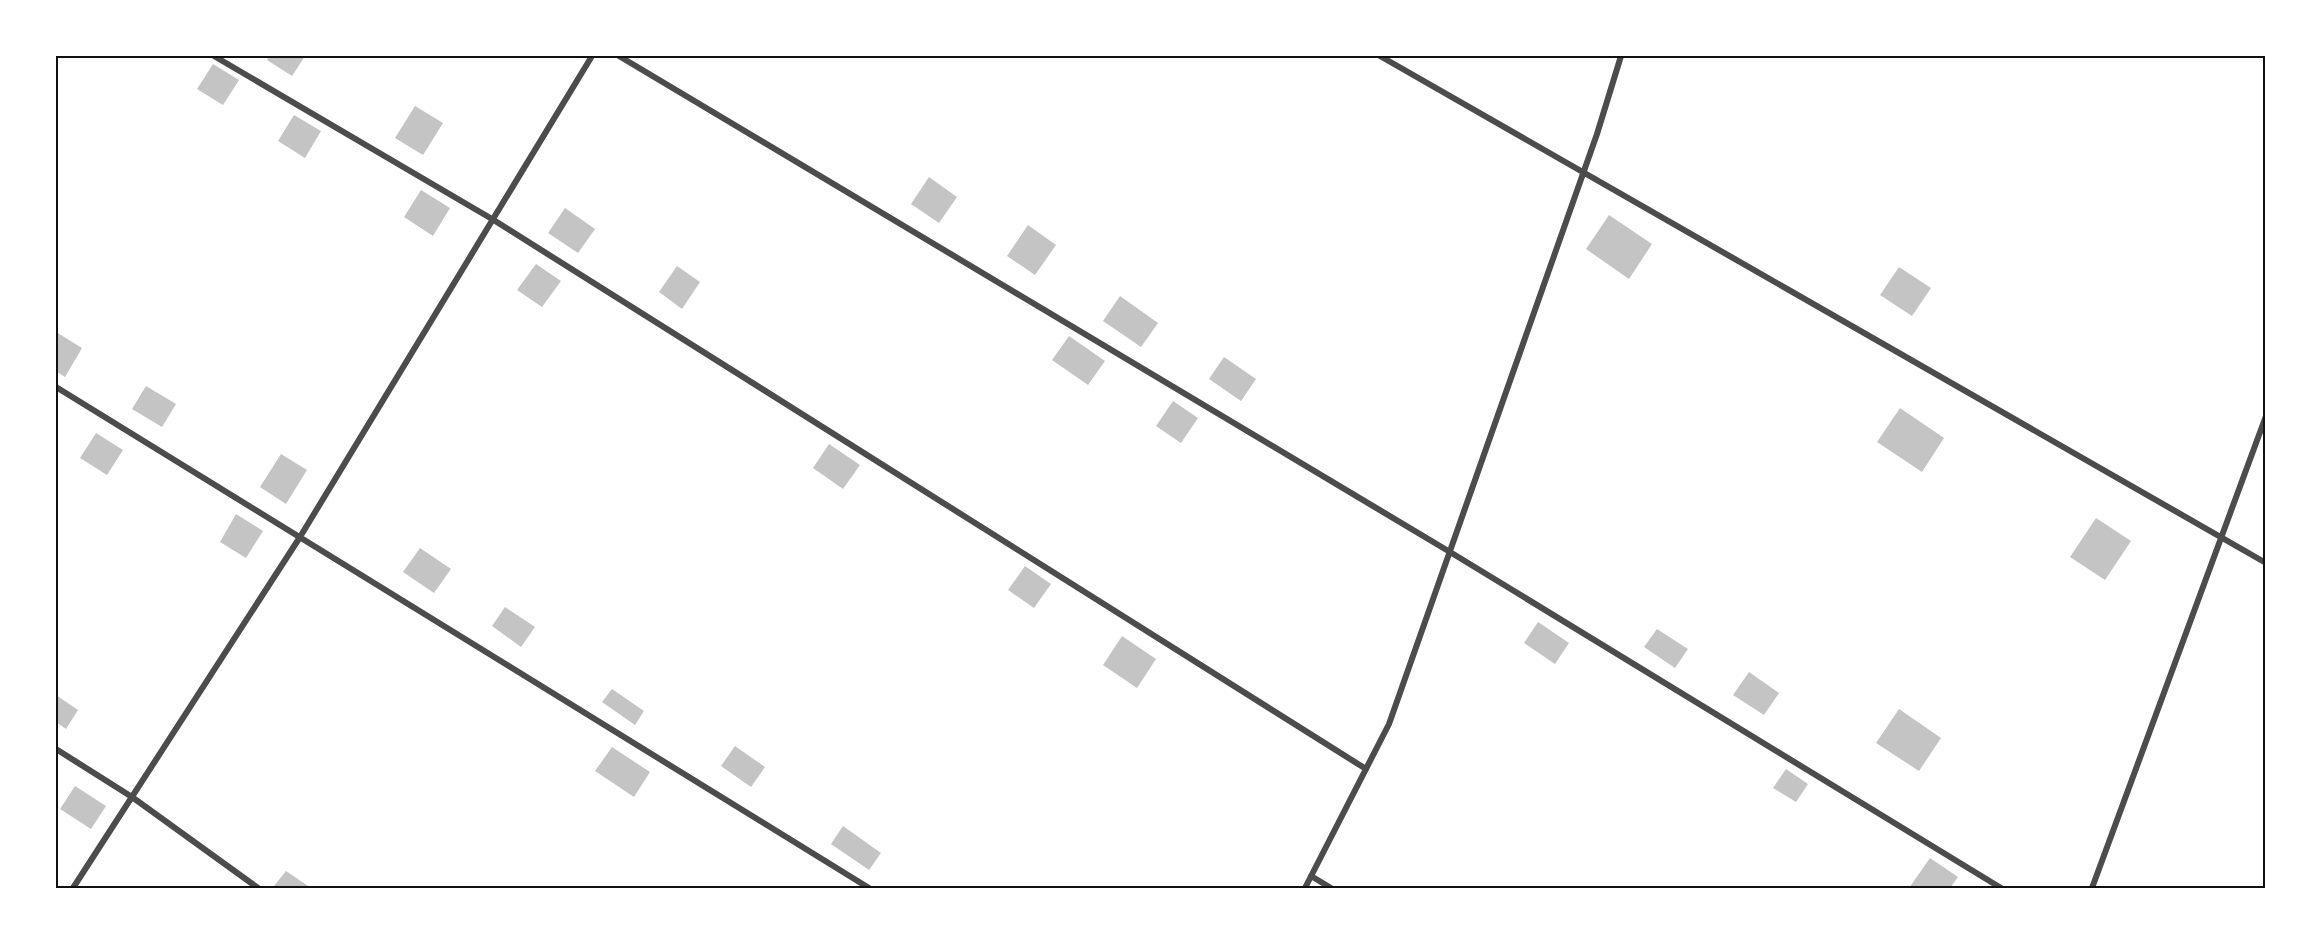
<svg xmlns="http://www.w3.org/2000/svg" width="2321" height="944" font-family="Overpass,sans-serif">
<rect width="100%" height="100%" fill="#fff"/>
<path fill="#c4c4c4" d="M269 56H305L292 76 267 60Z
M213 64 239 80 223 105 197 89Z
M415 106 443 123 423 155 395 138Z
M294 115 321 131 305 158 278 141Z
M929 177 957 197 939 223 911 204Z
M421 190 450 208 433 236 404 217Z
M565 208 595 229 578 253 548 233Z
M1609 215 1652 244 1629 279 1586 249Z
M1028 225 1056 245 1035 275 1007 256Z
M536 264 561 281 542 307 517 290Z
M677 266 700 282 682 309 659 292Z
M1899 267 1931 288 1912 316 1880 295Z
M1120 296 1158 323 1141 347 1103 321Z
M56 332 82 348 65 377 56 371Z
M1069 336 1105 361 1088 385 1052 360Z
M1224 357 1256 379 1241 401 1209 379Z
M146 386 176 404 162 427 132 409Z
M1173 401 1198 418 1181 443 1156 426Z
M1900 408 1944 438 1922 472 1877 442Z
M96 433 123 450 107 475 80 458Z
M829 444 860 465 843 489 813 468Z
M281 454 307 470 286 504 260 487Z
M236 514 263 531 246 558 220 542Z
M2096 518 2131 541 2105 580 2070 557Z
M420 548 451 569 434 593 403 572Z
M1025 566 1051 584 1034 608 1008 590Z
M505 607 535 627 521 647 492 626Z
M1538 622 1569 643 1555 664 1524 643Z
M1657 629 1688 649 1675 668 1644 647Z
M1122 636 1156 659 1137 688 1103 665Z
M1749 672 1779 693 1764 715 1733 695Z
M612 689 644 711 635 725 602 702Z
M56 695 78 710 66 729 56 722Z
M1899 709 1941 738 1919 771 1876 743Z
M735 746 765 767 751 787 721 766Z
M612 747 650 772 634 797 595 771Z
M1786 769 1808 784 1796 802 1773 788Z
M75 786 106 806 91 829 60 809Z
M843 826 881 853 869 870 831 844Z
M1930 858 1958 877 1950 888H1909Z
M286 871 311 888H277L274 886Z"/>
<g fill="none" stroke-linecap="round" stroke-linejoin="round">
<path stroke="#4c4c4c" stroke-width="6" d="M214 56 492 219 1366 769
M619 56 1450 552 2001 888
M1380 56 2266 563
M56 387 869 888
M56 749 132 797 258 888
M1311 876 1331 888
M73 888 300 537 592 56
M1305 888 1389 724 1597 134 1621 56
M2092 888 2266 416"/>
</g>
<rect width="2321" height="944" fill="none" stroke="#ffffff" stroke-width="114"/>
<rect x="57" y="57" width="2207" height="830" fill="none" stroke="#111" stroke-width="2"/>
</svg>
